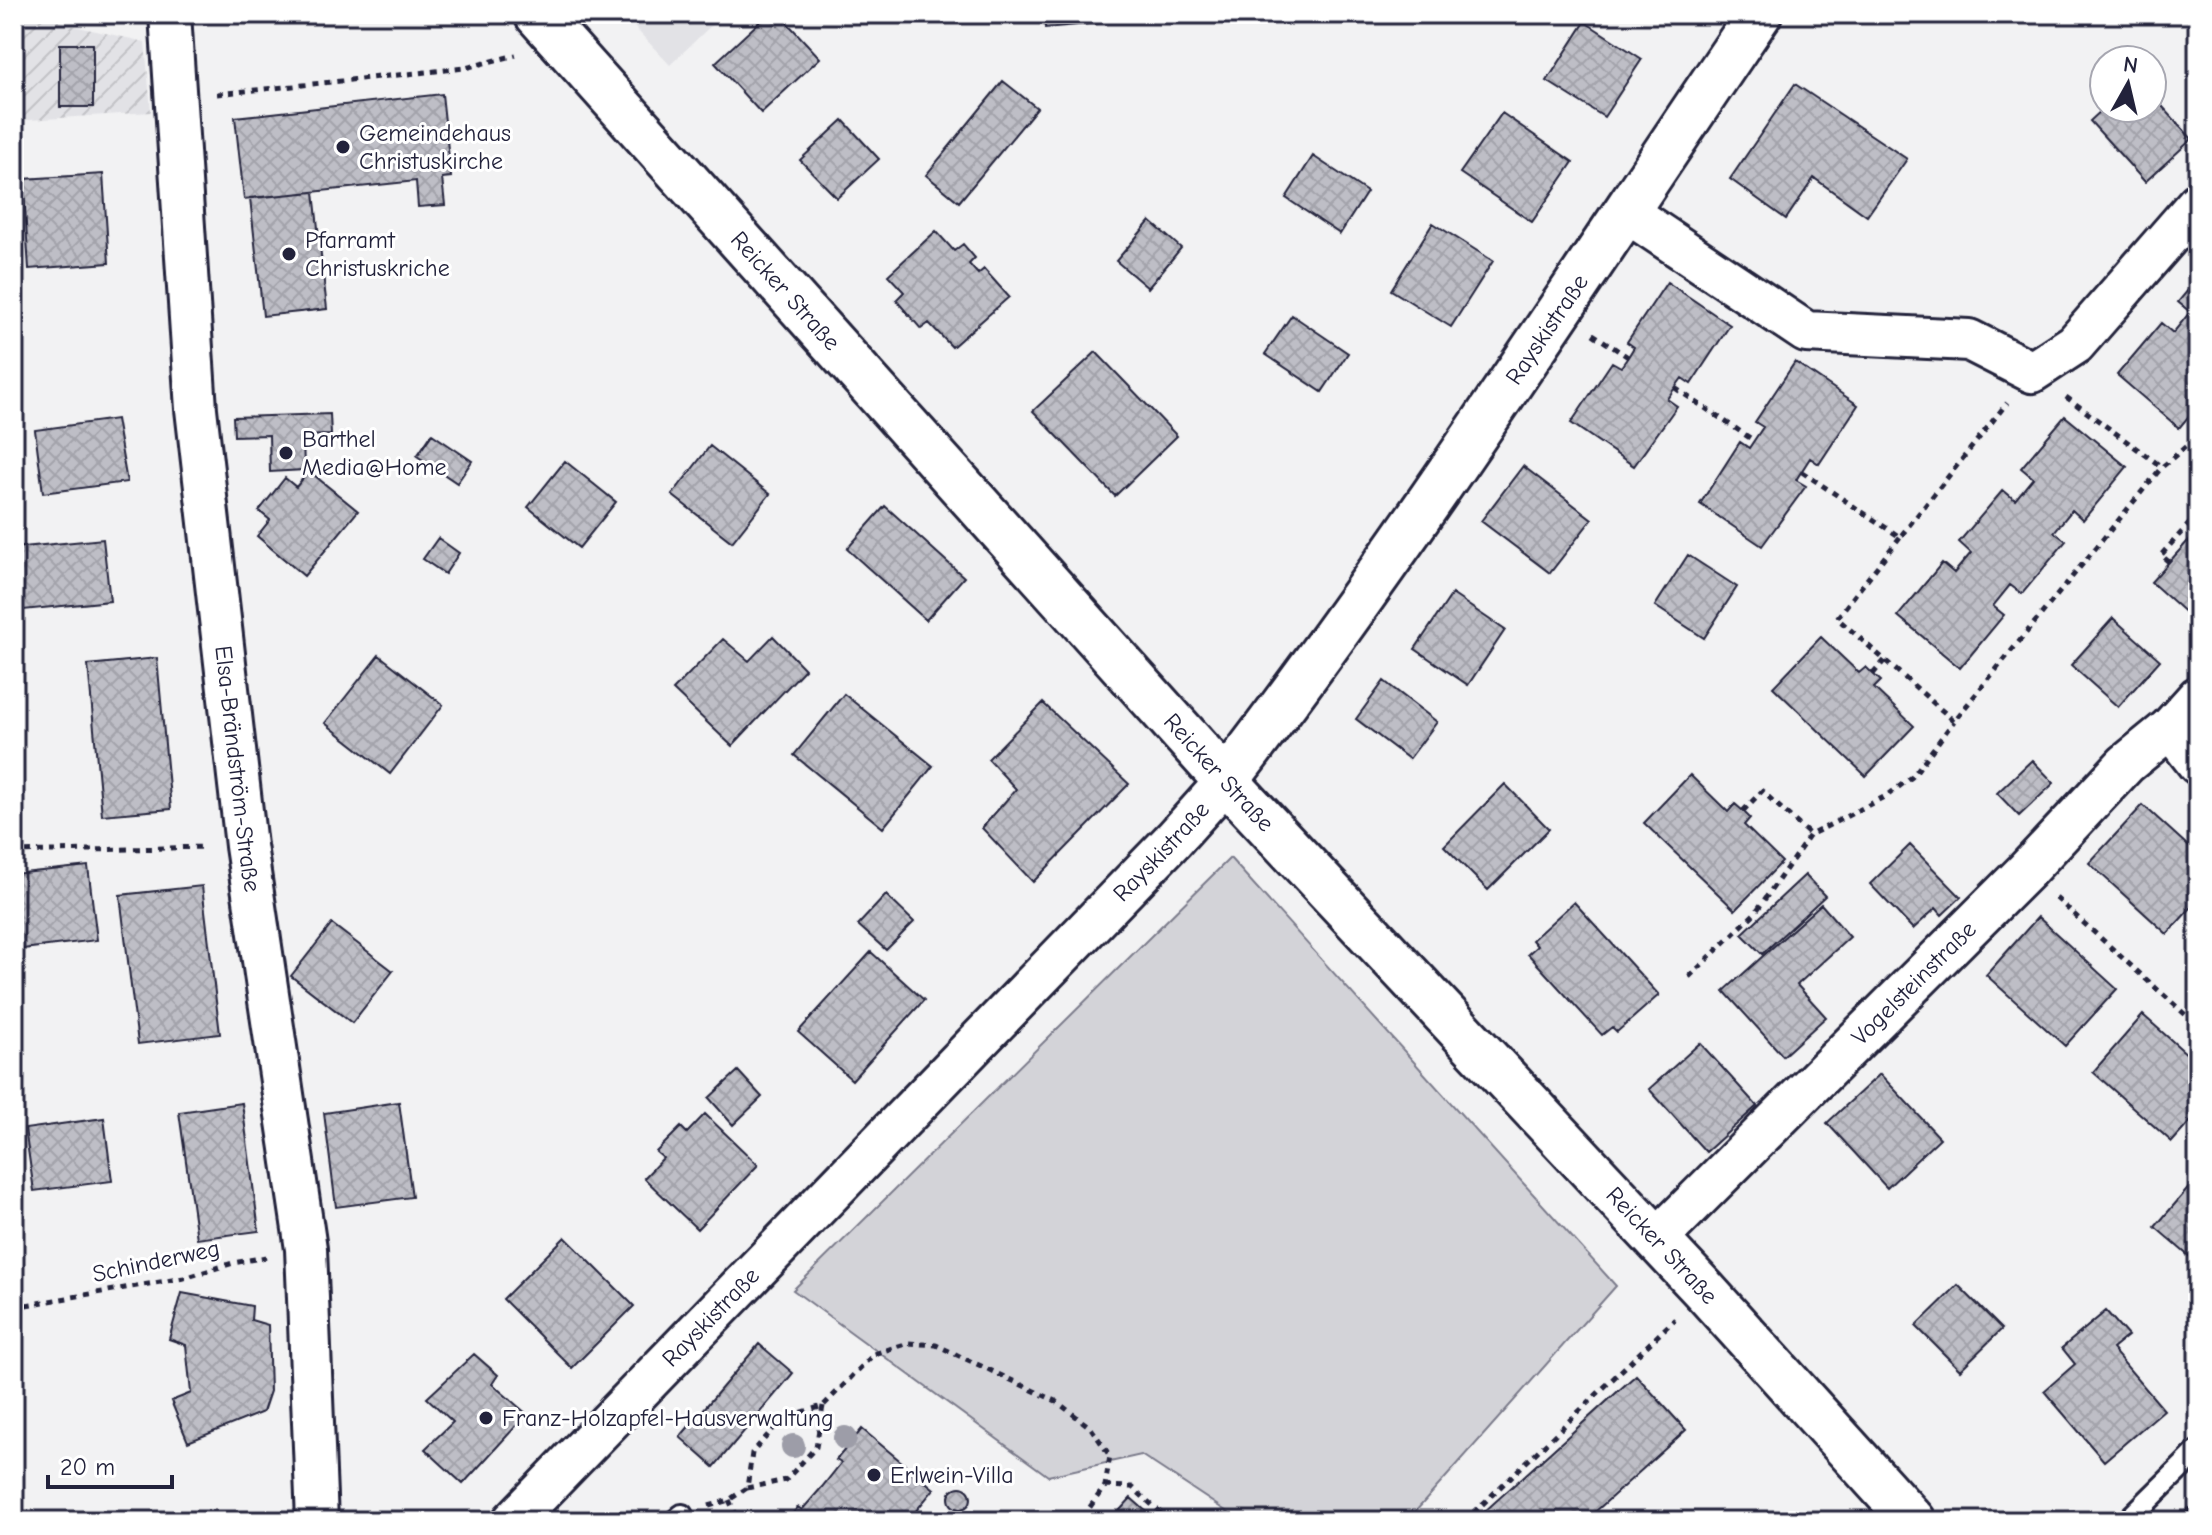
<svg xmlns="http://www.w3.org/2000/svg" width="2212" height="1535" font-family="'Comic Neue',sans-serif">
<defs>
<pattern id="industrial-furrows" width="10" height="10" patternUnits="userSpaceOnUse" patternTransform="scale(2)"><rect width="10" height="10" fill="#e2e2e6"/><path d="M-1 1l2-2M0 10L10 0M9 11l2-2" fill="none" stroke="#c2c2c6"/></pattern>
<pattern id="building-cross-hatch" width="8" height="8" patternUnits="userSpaceOnUse" patternTransform="scale(2)"><rect width="8" height="8" fill="#bebec6"/><path d="M0 0l8 8M0 8l8-8" fill="none" stroke="#a3a3ab"/></pattern>
</defs>
<rect width="100%" height="100%" fill="#f2f2f3"/>
<filter id="ink" filterUnits="userSpaceOnUse"><feTurbulence type="fractalNoise" baseFrequency=".0125" numOctaves="2"/><feDisplacementMap in="SourceGraphic" scale="16" xChannelSelector="R" yChannelSelector="G"/><feConvolveMatrix kernelMatrix="1 2 1 2 8 2 1 2 1" color-interpolation-filters="sRGB"/></filter>
<g filter="url(#ink)">
<path fill="#e2e2e6" d="M622 14H723L670 65Z"/>
<path fill="url(#industrial-furrows)" d="M14 14H43L65 24 145 42 151 112 14 121Z"/>
<path fill="#d3d3d8" stroke="#7a7a8a" stroke-width="2" d="M1230 858 1616 1286 1407 1521H1241L1141 1455 1048 1476 793 1290Z"/>
<path fill="url(#building-cross-hatch)" stroke="#22223b" stroke-width="2" d="M768 14H779L820 58 761 113 715 63Z
M1044 14H1098L1099 23 1045 28Z
M1585 22 1642 59 1604 117 1547 81Z
M60 44H93V107H60Z
M1003 81 1037 108 959 202 926 175Z
M1795 84 1907 159 1867 216 1814 178 1786 219 1730 179Z
M442 94 451 177 442 178 445 205 418 207 416 181 244 199 235 117Z
M2152 95 2192 139 2145 182 2090 121 2104 108H2152Z
M1502 113 1573 162 1532 222 1460 173Z
M843 120 879 159 837 198 800 160Z
M1313 156 1367 192 1340 234 1286 198Z
M103 174 109 263 29 269 23 179Z
M314 192 327 309 263 316 250 198Z
M1150 221 1181 248 1148 288 1116 261Z
M1433 223 1493 261 1451 327 1391 290Z
M936 231 954 251 963 244 975 258 969 264 978 274 984 269 1009 297 952 347 929 323 921 329 896 300 904 292 888 275Z
M2198 278V405L2179 428 2117 375 2161 323 2173 333 2190 312 2178 302Z
M1667 282 1730 325 1691 384 1682 378 1667 399 1677 406 1634 466 1571 423 1612 362 1621 367 1628 357 1634 347 1627 342Z
M1292 315 1348 353 1322 392 1265 354Z
M1096 352 1177 436 1115 496 1033 411Z
M1795 362 1858 405 1819 464 1810 458 1796 480 1806 486 1762 546 1700 504 1740 442 1749 448 1763 427 1755 422Z
M330 414 331 435 303 436 304 470 270 472 269 435 234 436 233 417Z
M2065 416 2127 467 2083 520 2072 510 2054 532 2066 541 2022 594 2010 585 1993 606 2004 615 1960 668 1898 616 1942 563 1954 573 1971 553 1959 542 2003 490 2015 500 2033 478 2021 468Z
M116 419 127 482 43 493 35 430Z
M432 434 472 461 457 483 417 456Z
M710 446 770 494 732 542 672 495Z
M565 461 616 502 579 548 528 507Z
M1523 466 1592 519 1550 573 1481 521Z
M309 471 358 511 304 576 257 536 270 520 259 511 285 478 296 487Z
M885 506 964 577 926 620 847 549Z
M438 538 459 553 445 574 423 559Z
M103 539 110 601 14 611V548Z
M2188 541 2198 550V624L2151 582Z
M1688 555 1737 587 1704 638 1655 606Z
M1452 594 1505 630 1468 685 1415 649Z
M2113 618 2160 660 2118 707 2071 665Z
M773 636 805 669 732 746 673 690 723 639 749 661Z
M1821 637 1859 673 1866 667 1873 674 1881 681 1874 688 1914 726 1866 776 1773 687Z
M379 655 443 705 390 774 325 723Z
M157 658 171 809 102 815 88 665Z
M1384 681 1437 722 1409 759 1356 719Z
M844 694 933 766 883 828 794 755Z
M1043 703 1129 784 1033 882 982 828 1016 789 988 759Z
M2032 760 2054 783 2019 816 1997 793Z
M1690 775 1728 812 1735 804 1743 811 1750 818 1744 825 1782 862 1735 910 1644 823Z
M1505 784 1549 829 1488 890 1444 846Z
M2143 805 2198 855V900L2167 934 2089 863Z
M1910 845 1961 897 1942 915 1936 908 1913 929 1870 884Z
M88 866 97 940 14 950V874Z
M1805 875 1825 896 1762 954 1742 934Z
M202 886 220 1034 138 1044 120 895Z
M886 895 914 922 886 950 858 925Z
M1574 902 1659 995 1617 1032 1612 1027 1602 1035 1528 954 1537 946 1532 940Z
M1821 904 1850 937 1797 985 1826 1017 1783 1056 1724 991Z
M2038 917 2117 989 2065 1046 1986 975Z
M332 924 393 971 352 1023 291 976Z
M871 952 924 1000 852 1080 798 1032Z
M2143 1015 2198 1064V1113L2172 1142 2093 1072Z
M1700 1043 1757 1106 1706 1152 1649 1089Z
M738 1071 762 1097 733 1125 709 1098Z
M1880 1074 1940 1138 1887 1188 1827 1123Z
M399 1102 412 1197 336 1207 324 1113Z
M242 1103 259 1231 197 1239 179 1112Z
M705 1114 758 1165 697 1229 644 1178 663 1158 656 1152 681 1127 687 1133Z
M104 1118 112 1181 34 1191 25 1129Z
M2198 1177V1264L2155 1227Z
M565 1237 634 1306 572 1368 503 1299Z
M1958 1285 2002 1329 1960 1370 1916 1326Z
M182 1293 252 1306 251 1320 268 1325 270 1391 263 1412 188 1442 171 1401 191 1393 186 1345 169 1339Z
M2106 1311 2128 1336 2112 1349 2164 1410 2104 1461 2044 1391 2075 1364 2062 1348Z
M759 1344 793 1373 714 1467 680 1437Z
M474 1354 498 1375 492 1384 527 1414 463 1484 425 1449 453 1422 427 1398Z
M1636 1375 1686 1430 1585 1521H1474Z
M862 1429 934 1489 910 1518 914 1521H786L798 1507 802 1510 822 1487 841 1463 836 1460Z
M949 1498a11 11 0 1 1 22 0a11 11 0 1 1-22 0Z
M1131 1498 1157 1521H1110Z"/>
<g fill="none" stroke-linecap="round" stroke-linejoin="round">
<g stroke="#22223b" stroke-width="26">
<path id="service" d="M675 1521 682 1515
M2127 1521 2198 1451"/>
</g>
<g stroke="#22223b" stroke-width="46">
<g id="minor">
<path id="s1" d="M170 14 196 409 246 846 306 1249 317 1521"/>
<path d="M1625 211 1806 332 1969 340 2032 372 2075 344 2198 203"/>
<path d="M2170 728 2198 764"/>
<path id="s2" d="M1656 1240 2026 871 2126 764 2170 728 2198 697"/>
<path id="s3" d="M513 1521 1174 839 1226 781"/>
</g>
</g>
<g stroke="#22223b" stroke-width="50">
<g id="tertiary">
<path id="s4" d="M537 14 1226 781 1704 1290 1913 1521"/>
<path id="s5" d="M1226 781C1416 534 1584 271 1759 14"/>
</g>
</g>
<path stroke="#22223b" stroke-width="5" stroke-dasharray="6 6" stroke-linecap="butt" d="M217 94 465 68 516 55
M1593 334 1628 357
M1675 388 1753 440
M2066 397 2162 467
M1802 472 1900 537 2007 403
M1900 537 1837 618 1954 721 2162 467 2198 436
M2169 562 2161 555 2198 514
M1873 674 1885 660
M1743 811 1762 791 1810 835
M14 852 205 847
M2056 898 2198 1026
M1689 977 1755 913 1810 835 1888 795 1912 777 1954 721
M14 1307 184 1278 233 1263 266 1257
M1105 1486 1132 1487 1170 1521
M747 1488 786 1480 816 1447 823 1406
M729 1500 739 1521
M709 1506 729 1500 747 1488 752 1453 783 1418 823 1406 874 1354 908 1343 936 1345 1056 1401 1091 1428 1110 1456 1105 1486 1080 1521
M944 1521H945
M1465 1521 1675 1319
M2178 1521 2198 1501"/>
<use href="#service" stroke="#fff" stroke-width="20"/>
<use href="#minor" stroke="#fff" stroke-width="40"/>
<use href="#tertiary" stroke="#fff" stroke-width="44"/>
</g>
<g fill="#9d9da8">
<circle cx="845" cy="1438" r="12"/>
<circle cx="793" cy="1446" r="12"/>
</g>
</g>
<g fill="#22223b" stroke="#fff" stroke-width="3">
<circle cx="343" cy="147" r="8"/>
<circle cx="289" cy="254" r="8"/>
<circle cx="286" cy="453" r="8"/>
<circle cx="486" cy="1418" r="8"/>
<circle cx="874" cy="1475" r="8"/>
</g>
<g text-anchor="middle" dominant-baseline="central" stroke-width="6" stroke-linejoin="round" paint-order="stroke">
<g font-size="24" fill="#22223b" stroke="#fff" text-anchor="start">
<text x="359" y="133">Gemeindehaus<tspan x="359" dy="28">Christuskirche</tspan></text>
<text x="305" y="240">Pfarramt<tspan x="305" dy="28">Christuskriche</tspan></text>
<text x="302" y="439">Barthel<tspan x="302" dy="28">Media@Home</tspan></text>
<text x="502" y="1418">Franz-Holzapfel-Hausverwaltung</text>
<text x="890" y="1475">Erlwein-Villa</text>
</g>
<g font-size="24" fill="#22223b" stroke="#fff">
<text stroke="none"><textPath href="#s4" startOffset="372">Reicker Straße</textPath></text>
<text stroke="none"><textPath href="#s5" startOffset="554">Rayskistraße</textPath></text>
<text stroke="none"><textPath href="#s1" startOffset="758">Elsa-Brändström-Straße</textPath></text>
<text stroke="none"><textPath href="#s4" startOffset="1020">Reicker Straße</textPath></text>
<text stroke="none"><textPath href="#s3" startOffset="932">Rayskistraße</textPath></text>
<text stroke="none"><textPath href="#s2" startOffset="364">Vogelsteinstraße</textPath></text>
<text stroke="none"><textPath href="#s4" startOffset="1668">Reicker Straße</textPath></text>
<text transform="translate(156 1261) rotate(-12)">Schinderweg</text>
<text stroke="none"><textPath href="#s3" startOffset="284">Rayskistraße</textPath></text>
</g>
</g>
<rect width="2212" height="1535" fill="none" stroke="#fff" stroke-width="48"/>
<rect x="24" y="24" width="2164" height="1487" fill="none" stroke="#22223b" stroke-width="3" filter="url(#ink)"/>
<g transform="translate(2128 84) rotate(8)"><circle r="38" fill="#ffffff" stroke="#a7a7b1" stroke-width="2"/>
<path d="M0-6L14 30L0 20L-14 30Z" fill="#22223b"/>
<text y="-12" font-size="22" font-weight="bold" text-anchor="middle" fill="#22223b">N</text>
</g>
<path d="M48 1475v12h124v-12" fill="none" stroke="#22223b" stroke-width="4"/>
<text x="60" y="1475" font-size="24" fill="#22223b" stroke="#ffffff" stroke-width="6" paint-order="stroke">20 m</text>
</svg>
